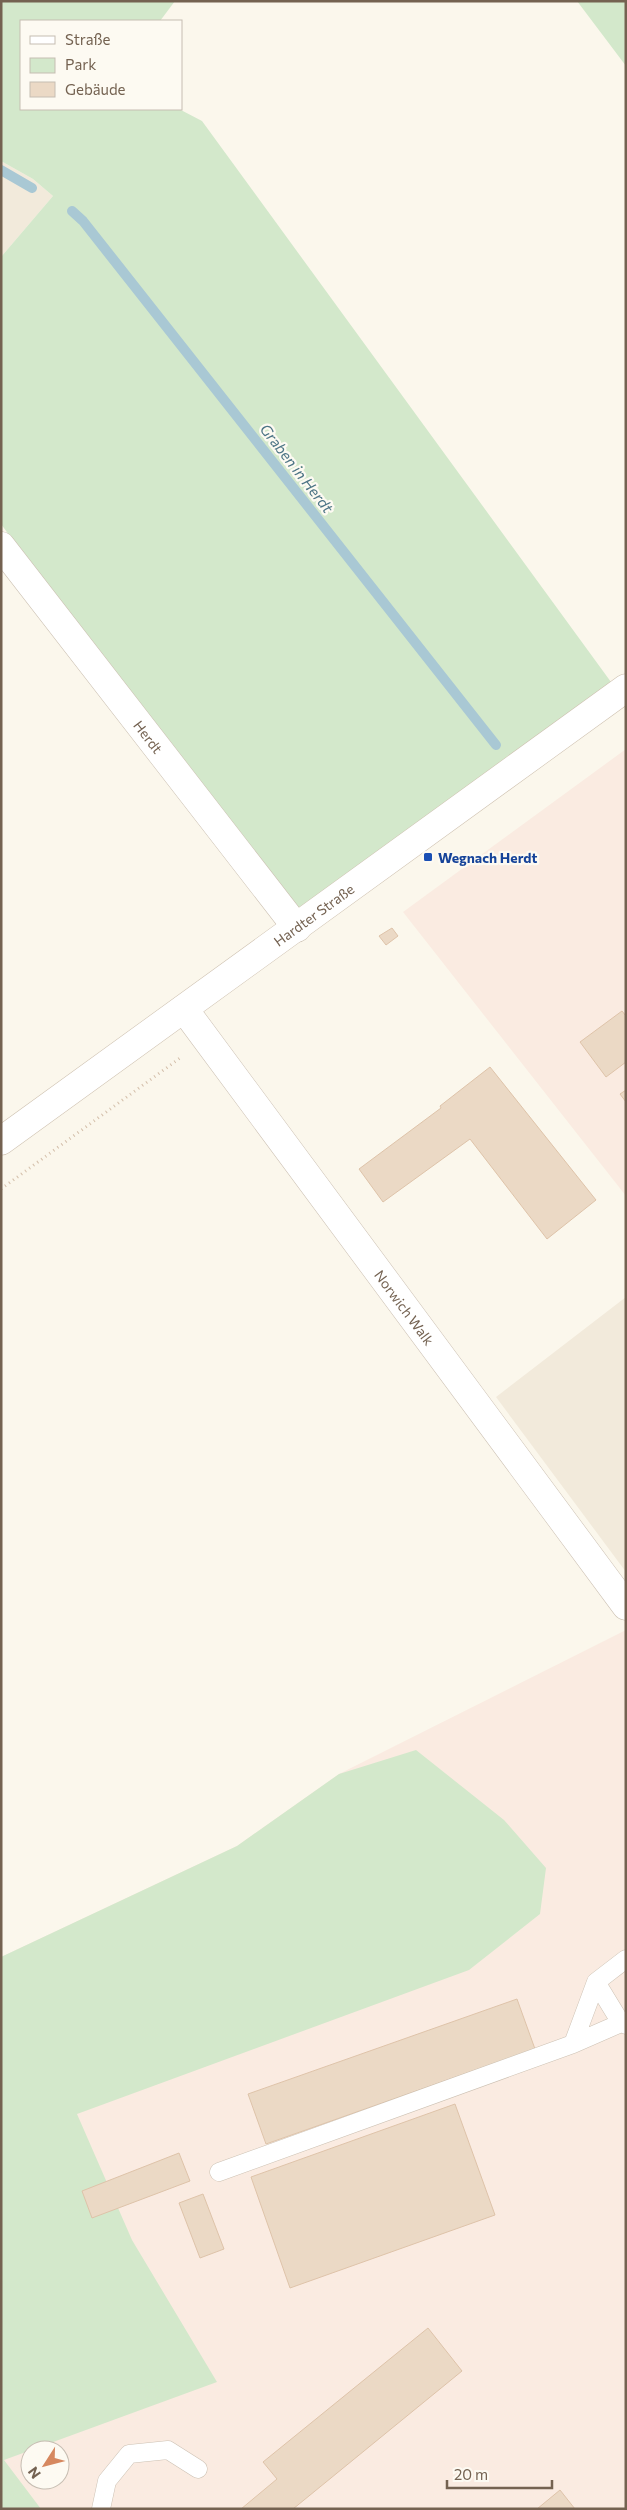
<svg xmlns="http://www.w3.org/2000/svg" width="627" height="2510" font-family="Commissioner,sans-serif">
<rect width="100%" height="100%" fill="#fbf7ec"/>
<path fill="#f2eadb" d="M1 161 33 179 53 196 1 257Z
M626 1297V1572L496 1397Z"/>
<path fill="#faebe1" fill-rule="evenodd" d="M626 749V1196L403 912Z
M626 1630V2509H1V1957L237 1846 339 1774ZM30 2450H60V2480H30Z"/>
<path fill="#d3e8cb" d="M1 1H175L160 21H21V109H179L202 121 619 693 297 928 1 524V257L53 196 33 179 1 161Z
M577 1H626V66Z
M416 1750 504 1820 546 1868 540 1914 469 1970 77 2114 132 2240 217 2382 4 2460 41 2509H1V1957L237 1846 339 1774Z"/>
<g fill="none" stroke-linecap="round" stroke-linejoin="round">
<path stroke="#a9c8d4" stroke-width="10" d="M1 170 32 188
M72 211 83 221 496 745"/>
</g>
<path fill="#ebd9c5" stroke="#dec3a9" d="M392 928 398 936 386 945 379 936Z
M622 1011 626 1016V1062L606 1077 580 1042Z
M490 1067 596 1200 547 1239 470 1139 383 1202 359 1169 441 1108 440 1106Z
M626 1090V1102L620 1094Z
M517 1999 535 2049 266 2144 248 2094Z
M455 2104 495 2215 290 2288 251 2177Z
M179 2153 190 2181 92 2218 82 2191Z
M203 2194 224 2249 200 2258 179 2203Z
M428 2328 462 2371 293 2509H241L277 2479 263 2462Z
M560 2490 575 2509H537Z"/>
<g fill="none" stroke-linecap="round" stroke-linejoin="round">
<g stroke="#ccc1b3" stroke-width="19">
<path id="service" d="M596 1982 621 2023 626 2025
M573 2044 621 2023
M219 2172 573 2044 596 1982 626 1959
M101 2509 107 2481 129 2454 168 2450 198 2469"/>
</g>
<g stroke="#ccc1b3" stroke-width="29">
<g id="minor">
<path id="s1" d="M1 546 297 928"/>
<path id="s2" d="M184 1009 626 1606"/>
</g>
</g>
<g stroke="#cec1b0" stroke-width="29">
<g id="secondary">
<path id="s3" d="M1 1141 626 688"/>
</g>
</g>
<path stroke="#d3bea9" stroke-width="3" stroke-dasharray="1 4" stroke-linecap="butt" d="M1 1189 180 1058"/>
<use href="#service" stroke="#fff" stroke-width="18"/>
<use href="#minor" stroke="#fff" stroke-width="28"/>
<use href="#secondary" stroke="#fff" stroke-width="28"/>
</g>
<rect fill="#1a4fb4" stroke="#fdfaf2" stroke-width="2" x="423" y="852" width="10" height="10" rx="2.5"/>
<g text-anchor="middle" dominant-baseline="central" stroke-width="4.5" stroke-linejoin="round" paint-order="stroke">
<g font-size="14" fill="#746251" stroke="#fdfaf2">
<text stroke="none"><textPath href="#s1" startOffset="241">Herdt</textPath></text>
<text stroke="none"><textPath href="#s3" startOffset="386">Hardter Straße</textPath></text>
<text stroke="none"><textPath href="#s2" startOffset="371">Norwich Walk</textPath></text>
</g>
<g font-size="14" font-weight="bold" fill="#164399" stroke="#fdfaf2" text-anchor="start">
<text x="438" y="857">Wegnach Herdt</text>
</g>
<g font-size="15" font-style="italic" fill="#4c7485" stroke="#fdfaf2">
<text transform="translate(297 468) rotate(52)">Graben in Herdt</text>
</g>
</g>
<rect width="627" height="2510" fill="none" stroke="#746251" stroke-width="5"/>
<rect x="20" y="20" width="162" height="90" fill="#fdfaf2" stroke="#c6bdb2"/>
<rect x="30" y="36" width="25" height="8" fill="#ffffff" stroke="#c6bdb2"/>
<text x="65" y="45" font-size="15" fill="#746251">Straße</text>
<rect x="30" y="58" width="25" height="15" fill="#d3e8cb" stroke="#c6bdb2"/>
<text x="65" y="70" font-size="15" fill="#746251">Park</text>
<rect x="30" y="82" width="25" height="15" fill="#ebd9c5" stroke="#c6bdb2"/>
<text x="65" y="95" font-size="15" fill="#746251">Gebäude</text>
<g transform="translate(45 2465) rotate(234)"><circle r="24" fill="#fdfaf2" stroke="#c6bdb2"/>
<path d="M0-4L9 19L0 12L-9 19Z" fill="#d6885f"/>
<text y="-8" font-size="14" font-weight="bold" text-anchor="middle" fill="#746251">N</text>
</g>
<path d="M447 2480v8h105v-8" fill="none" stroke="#746251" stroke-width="2.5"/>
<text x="454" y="2480" font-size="15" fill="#746251" stroke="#fdfaf2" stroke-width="4" paint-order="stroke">20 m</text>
</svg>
